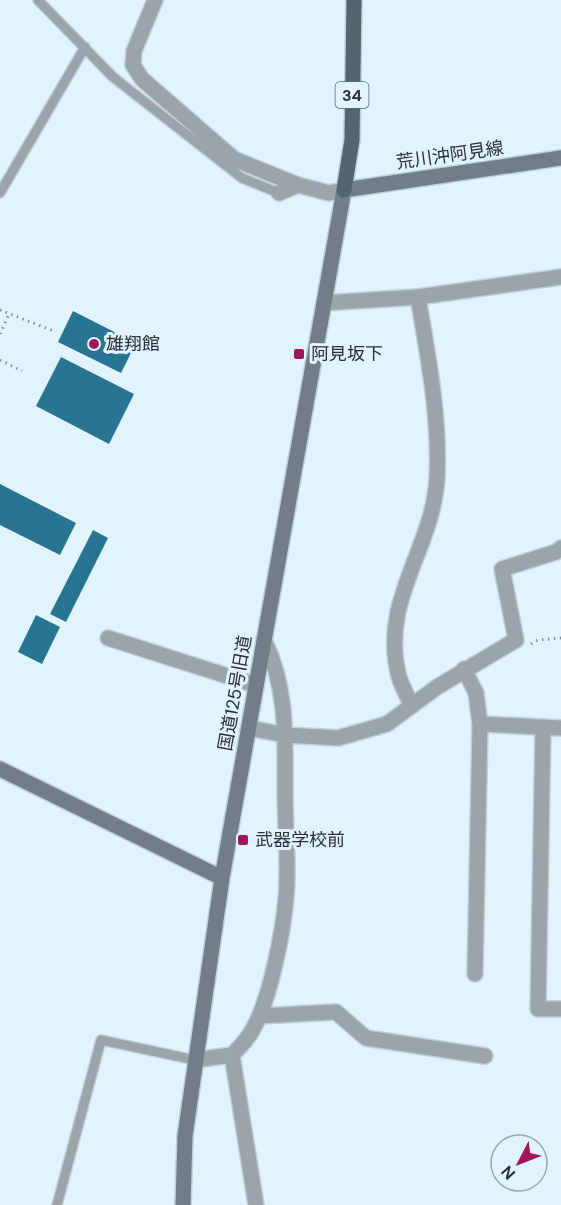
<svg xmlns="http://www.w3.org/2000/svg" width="561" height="1205" font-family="'DM Sans','Noto Sans JP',sans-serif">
<rect width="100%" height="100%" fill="#e1f4fe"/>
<path fill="#287493" d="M73 311 136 343 121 373 58 342Z
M61 357 134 394 109 444 36 406Z
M0 484 76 523 60 555 0 525Z
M93 530 108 538 66 622 50 614Z
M36 615 60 627 42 664 18 652Z"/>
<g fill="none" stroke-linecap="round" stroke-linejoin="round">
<g stroke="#bfd1da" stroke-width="12">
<path id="lane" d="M38 0 113 77 242 178 279 193
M0 193 85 47
M57 1205 101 1040 195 1060"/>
</g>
<g stroke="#bfd1da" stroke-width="18">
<path id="street" d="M155 0 134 51 133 65 142 79 234 159 298 185 329 193 344 190
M279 193 298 185
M324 303 418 297 561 277
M108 638 256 685
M464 669 476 693 480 724 561 728
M412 706C408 697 402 687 399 677 379 600 433 550 437 478 440 417 428 357 418 297
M543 727 538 1009H561
M249 728 285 735 338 738 387 724 437 687 516 640 502 569 556 552 561 548
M475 974 480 724
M259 1016 336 1012 366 1038 485 1056
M195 1060 232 1055
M256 1205 232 1055C238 1049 245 1042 250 1034 269 1006 283 933 286 898 289 863 285 827 285 792 285 739 288 688 264 640"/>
</g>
<g stroke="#bfd1da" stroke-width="18">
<path id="secondary" d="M0 769 222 878
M183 1205 185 1136 222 878 344 190 561 158"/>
</g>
<g stroke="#bfd1da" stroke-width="18">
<path id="primary" d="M344 190 352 140 354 0"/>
</g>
<path stroke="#84929a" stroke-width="3" stroke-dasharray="1.5 4.5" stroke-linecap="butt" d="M0 310 56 332
M0 334 9 314
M0 360 22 371
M531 644 538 640 561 638"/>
<use href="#lane" stroke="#9aa4a9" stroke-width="9"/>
<use href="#street" stroke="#9aa4a9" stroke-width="15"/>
<use href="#secondary" stroke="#707f87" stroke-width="15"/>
<use href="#primary" stroke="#53656e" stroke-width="15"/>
</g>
<g fill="#a2145c" stroke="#e1f4fe" stroke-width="2">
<circle cx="94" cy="344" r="6"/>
<rect x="293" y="348" width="12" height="12" rx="3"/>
<rect x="237" y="834" width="12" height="12" rx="3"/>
</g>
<g text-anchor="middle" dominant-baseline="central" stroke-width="6" stroke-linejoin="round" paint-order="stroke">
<rect fill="#e1f4fe" stroke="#5e6b71" stroke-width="1.5" x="335.5" y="82" width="33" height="26" rx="4.5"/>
<g font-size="16" font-weight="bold" fill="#263035">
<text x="352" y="95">34</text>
</g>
<g font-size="18" fill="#263035" stroke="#e1f4fe">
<text transform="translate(450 155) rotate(-8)">荒川沖阿見線</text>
<text transform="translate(235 693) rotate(-80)">国道125号旧道</text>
</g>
<g font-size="18" fill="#263035" stroke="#e1f4fe" text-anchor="start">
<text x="106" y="344">雄翔館</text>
<text x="311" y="354">阿見坂下</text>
<text x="255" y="840">武器学校前</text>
</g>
</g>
<g transform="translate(519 1163) rotate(228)"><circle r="28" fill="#e1f4fe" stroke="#96a6ae" stroke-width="1.5"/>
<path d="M0-4.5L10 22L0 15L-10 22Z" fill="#a2145c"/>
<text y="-9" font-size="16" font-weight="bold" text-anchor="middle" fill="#263035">N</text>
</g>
</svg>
